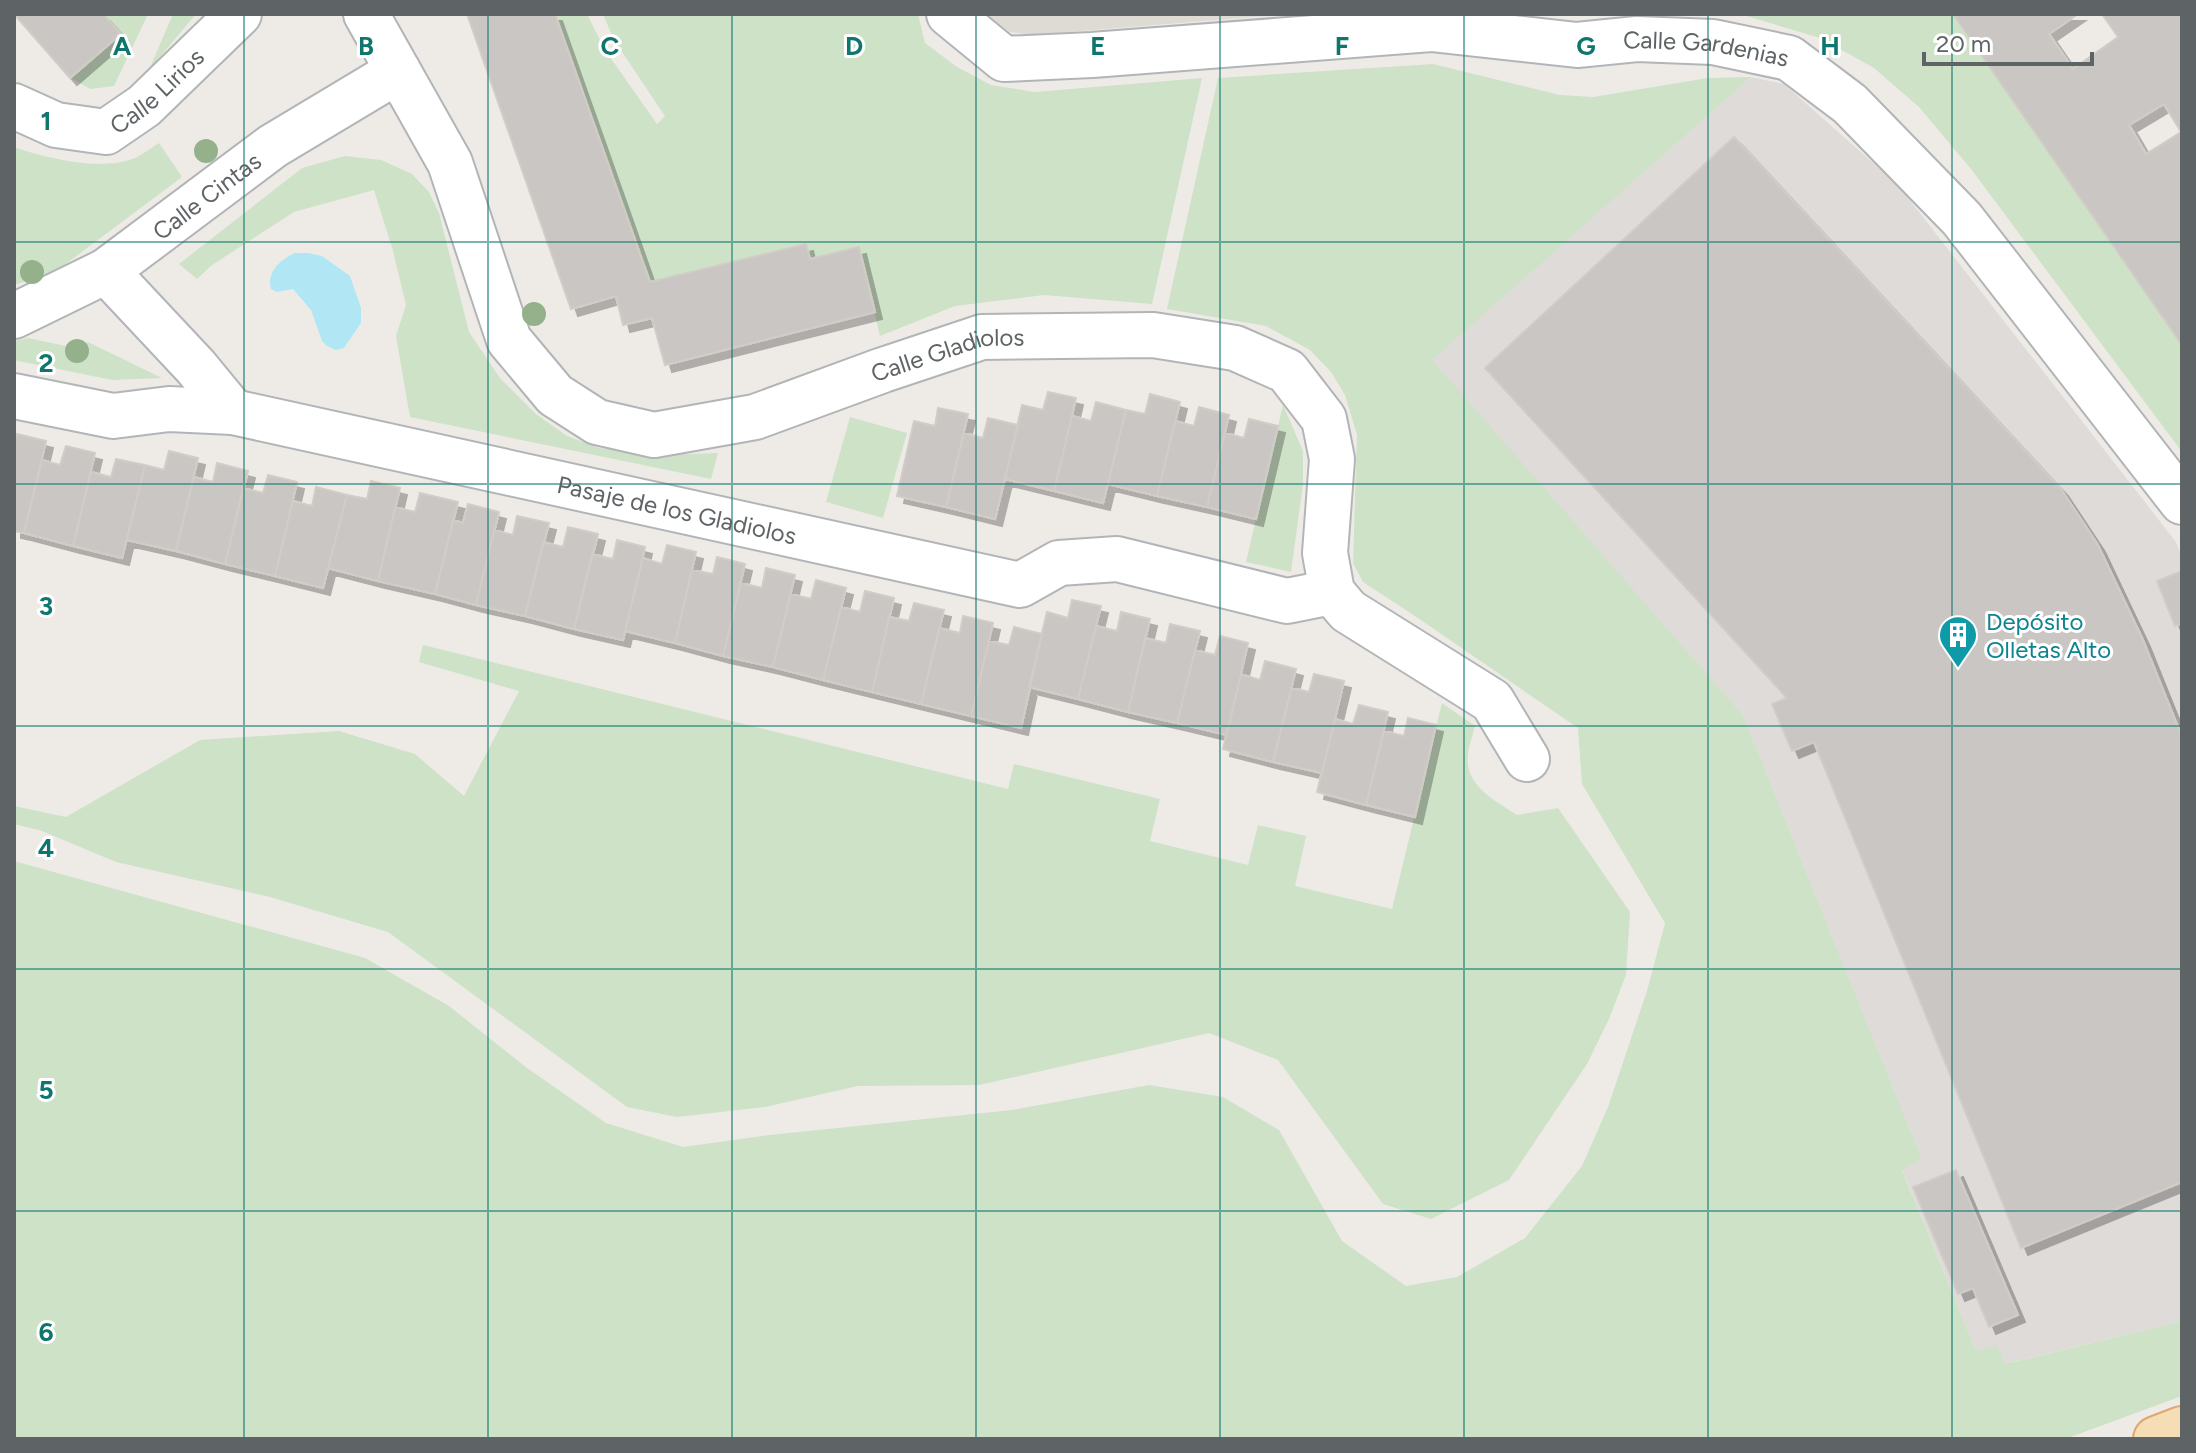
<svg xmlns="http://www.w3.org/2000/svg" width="2196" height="1453" font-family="Figtree,sans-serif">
<defs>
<filter id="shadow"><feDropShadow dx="7" dy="7" stdDeviation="0" flood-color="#0004"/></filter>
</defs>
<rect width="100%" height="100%" fill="#eeebe7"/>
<path fill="#dedbd9" d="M1751 77 1784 84 1898 185 2176 542 2182 556V1321L2004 1364 1976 1351 1902 1169 1922 1159 1743 715 1431 360Z"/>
<path fill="#dedbd5" d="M985 14H1292L1032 35 1010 32 990 20Z"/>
<path fill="#cde2c7" d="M103 14H148L114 86 91 89 70 78 120 34Z
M173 14H196L149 70Z
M555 14H587L605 50 657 124 665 116 614 40 603 14H918L925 43 957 67 991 85 1035 92 1202 78 1152 304 1044 295 955 306 880 336 859 247 810 259 805 244 650 282Z
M1740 14H1953L2182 345V452L1971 169 1919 107 1874 68 1820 38Z
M1433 64 1560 95 1593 97 1708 78 1751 77 1432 360 1743 715 1922 1159 1902 1170 1976 1351 1997 1345 2005 1364 2182 1321V1396L2065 1439H14V861L365 958 449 1006 527 1068 606 1123 683 1147 770 1135 1012 1110 1149 1085 1223 1097 1279 1130 1342 1241 1406 1286 1457 1277 1525 1238 1582 1166 1608 1107 1647 991 1665 923 1582 784 1578 728 1415 616 1363 582 1353 563 1357 435 1345 395 1331 372 1310 350 1266 326 1167 309 1218 78Z
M159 143 182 177 55 272 14 285V147C45 158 100 171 132 159 141 156 151 148 159 143Z
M345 156 381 160 412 174 429 192 439 213 469 332 500 378 536 414 567 436 599 448 662 455 718 453 711 479 410 417 396 336 406 305 393 251 374 190 294 212 212 265 197 279 179 264 302 168Z
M28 338 75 348 88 342 162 378 112 380 14 360V341Z
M1283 405 1303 451V484L1291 572 1246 562Z
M850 417 907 433 883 518 826 502Z
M423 645 1008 789 1014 764 1160 799 1150 841 1248 865 1258 825 1306 836 1295 886 1392 909 1442 703 1475 726C1472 738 1466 752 1468 765 1471 789 1499 803 1517 815L1558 808 1630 912 1626 975 1609 1019 1587 1064 1509 1180 1431 1219 1383 1204 1278 1060 1209 1033 979 1085 858 1086 765 1107 677 1117 627 1107 388 932 270 897 116 862 42 831 14 824V806L66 817 200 740 339 731 415 754 464 796 519 691 419 662Z"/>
<path fill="#b1e6f4" d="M295 253H308L322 256 350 276 361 308V323L344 348 336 350 327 346 322 341 311 310 293 289 277 292 271 289C266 272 281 259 295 253Z"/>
<path fill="#cac6c3" stroke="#d2ccc6" stroke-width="2" fill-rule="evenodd" filter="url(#shadow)" d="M14 14H103L121 34 70 78Z
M467 14H555L650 282 806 244 810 259 859 247 875 312 665 365 652 318 623 325 616 296 571 309Z
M1953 14H2078L2049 34 2073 69 2118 37 2102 14H2182V345ZM2164 104 2181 132 2146 154 2129 125Z
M1734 137 2061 489 2098 545 2143 640 2182 737V1182L2021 1248 1814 742 1792 751 1772 704 1787 698 1485 368Z
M1048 392 1076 398 1054 491 1005 479 1022 405 1043 410Z
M1150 394 1180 402 1157 496 1108 484 1126 410 1145 414Z
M1096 402 1126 410 1103 503 1054 491 1072 416 1091 421Z
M1199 407 1229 415 1207 507 1157 496 1175 421 1194 426Z
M938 408 968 414 946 507 897 496 914 421 935 426Z
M988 418 1018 425 995 519 946 507 964 433 983 438Z
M1249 419 1278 426 1256 519 1207 507 1225 433 1244 438Z
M17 434 46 441 24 533 14 531V445Z
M66 446 95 453 73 546 24 533 42 460 60 465Z
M169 451 198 458 176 551 127 540 145 465 164 470Z
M116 459 145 465 122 558 73 546 91 472 111 477Z
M217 463 248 471 225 564 176 551 194 477 213 482Z
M268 475 297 482 275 576 225 564 243 488 263 493Z
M371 481 400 488 378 581 328 568 347 495 367 499Z
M316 487 347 495 323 588 275 576 293 501 312 506Z
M420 493 458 502 435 594 378 581 395 507 415 512Z
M468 504 499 512 476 605 435 594 453 520 463 523Z
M517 516 549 523 525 616 476 605 494 530 513 535Z
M568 527 598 534 574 629 525 616 543 542 563 547Z
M617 540 645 547 623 640 574 629 592 554 613 559Z
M667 545 696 552 675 643 625 631 643 558 662 564Z
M717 557 745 564 723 656 675 643 692 570 713 574Z
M766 568 795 575 773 667 723 656 741 583 762 588Z
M2182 571V623L2175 626 2157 581Z
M816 580 846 588 823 680 773 667 791 594 811 599Z
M865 591 894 598 872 692 823 680 841 607 860 612Z
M1072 600 1101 606 1078 699 1029 687 1047 612 1068 618Z
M914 603 944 610 921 704 872 692 889 617 909 621Z
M1121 612 1150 619 1128 712 1078 699 1096 626 1117 631Z
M963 616 993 623 971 716 921 704 939 628 960 633Z
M1170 624 1200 631 1177 723 1128 712 1145 638 1166 643Z
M1014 627 1042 634 1021 728 971 716 989 641 1009 645Z
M1220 636 1248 643 1227 735 1177 723 1195 650 1215 655Z
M1265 661 1296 669 1273 762 1223 749 1241 674 1260 680Z
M1314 674 1344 681 1322 773 1273 762 1292 688 1309 692Z
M1359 705 1388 712 1366 805 1317 792 1335 719 1353 724Z
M1408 718 1436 725 1415 817 1366 805 1384 731 1404 736Z
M1956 1170 2018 1315 1989 1327 1973 1288 1958 1294 1913 1187Z"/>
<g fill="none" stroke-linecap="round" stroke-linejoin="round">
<g stroke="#b2b5b7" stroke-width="48">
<g id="minor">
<path id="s1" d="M366 14 450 163 509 340 555 395 597 422 654 435 755 417 883 370 982 337 1153 335 1235 348 1287 371 1324 419 1332 459 1325 553 1332 592 1348 611 1492 701 1527 759"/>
<path id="s2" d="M949 14 1004 59 1092 55 1431 29 1577 45 1637 39 1713 42 1789 58 1850 104 1962 219 2182 502"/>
<path id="s3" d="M14 106 56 125 106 132 144 106 239 14"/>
<path d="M106 271 196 367 233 412"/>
<path id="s4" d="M14 316 106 271 273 146 398 71"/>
<path id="s5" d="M14 396 113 416 169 409 233 412 1020 585 1059 563 1117 559 1287 601 1332 592"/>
</g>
</g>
<g stroke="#dfa76f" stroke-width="48">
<path id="major" d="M2156 1439 2182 1429"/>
</g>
<use href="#minor" stroke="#fff" stroke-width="44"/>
<use href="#major" stroke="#f5ddb6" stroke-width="44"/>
</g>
<g fill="#95b18c">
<circle cx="206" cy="151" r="12"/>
<circle cx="32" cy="272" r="12"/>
<circle cx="534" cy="314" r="12"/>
<circle cx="77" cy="351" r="12"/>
</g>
<path fill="none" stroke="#0f766e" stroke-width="2" stroke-opacity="0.55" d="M244 14V1439M488 14V1439M732 14V1439M976 14V1439M1220 14V1439M1464 14V1439M1708 14V1439M1952 14V1439M14 242H2182M14 484H2182M14 726H2182M14 969H2182M14 1211H2182"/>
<defs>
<g id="building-pin" transform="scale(2)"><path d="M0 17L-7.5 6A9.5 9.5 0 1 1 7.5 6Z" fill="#0f9aa8" stroke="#fff"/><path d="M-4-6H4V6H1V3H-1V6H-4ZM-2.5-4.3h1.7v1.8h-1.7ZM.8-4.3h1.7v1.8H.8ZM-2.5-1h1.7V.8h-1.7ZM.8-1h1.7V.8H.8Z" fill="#fff"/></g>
</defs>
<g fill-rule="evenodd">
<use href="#building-pin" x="1958" y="635"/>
</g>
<g text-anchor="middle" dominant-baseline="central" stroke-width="6" stroke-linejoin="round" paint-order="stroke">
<g font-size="24" fill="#5e6365" stroke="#fff">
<text stroke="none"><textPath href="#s2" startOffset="776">Calle Gardenias</textPath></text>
<text stroke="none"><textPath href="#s3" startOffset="162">Calle Lirios</textPath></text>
<text stroke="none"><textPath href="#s4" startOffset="228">Calle Cintas</textPath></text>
<text stroke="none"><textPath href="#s1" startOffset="844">Calle Gladiolos</textPath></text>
<text stroke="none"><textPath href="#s5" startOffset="676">Pasaje de los Gladiolos</textPath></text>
</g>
<g font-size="24" fill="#0d838f" stroke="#fff" text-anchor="start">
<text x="1986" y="621">Depósito<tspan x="1986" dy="28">Olletas Alto</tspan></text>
</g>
</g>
<g font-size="26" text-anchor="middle" font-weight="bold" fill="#0f766e" stroke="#fff" stroke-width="6" stroke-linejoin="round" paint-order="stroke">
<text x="122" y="55">A</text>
<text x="366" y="55">B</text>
<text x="610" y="55">C</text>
<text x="854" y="55">D</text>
<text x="1098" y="55">E</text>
<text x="1342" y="55">F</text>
<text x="1586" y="55">G</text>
<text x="1830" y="55">H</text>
<text x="46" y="130">1</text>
<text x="46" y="372">2</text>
<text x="46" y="615">3</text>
<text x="46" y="857">4</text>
<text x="46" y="1099">5</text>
<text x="46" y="1341">6</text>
</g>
<rect width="2196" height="1453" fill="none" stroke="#5e6365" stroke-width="32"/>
<path d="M1924 52v12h168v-12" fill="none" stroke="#5e6365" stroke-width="4"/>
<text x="1936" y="52" font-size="24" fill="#5e6365" stroke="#ffffff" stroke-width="6" paint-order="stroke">20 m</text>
</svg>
